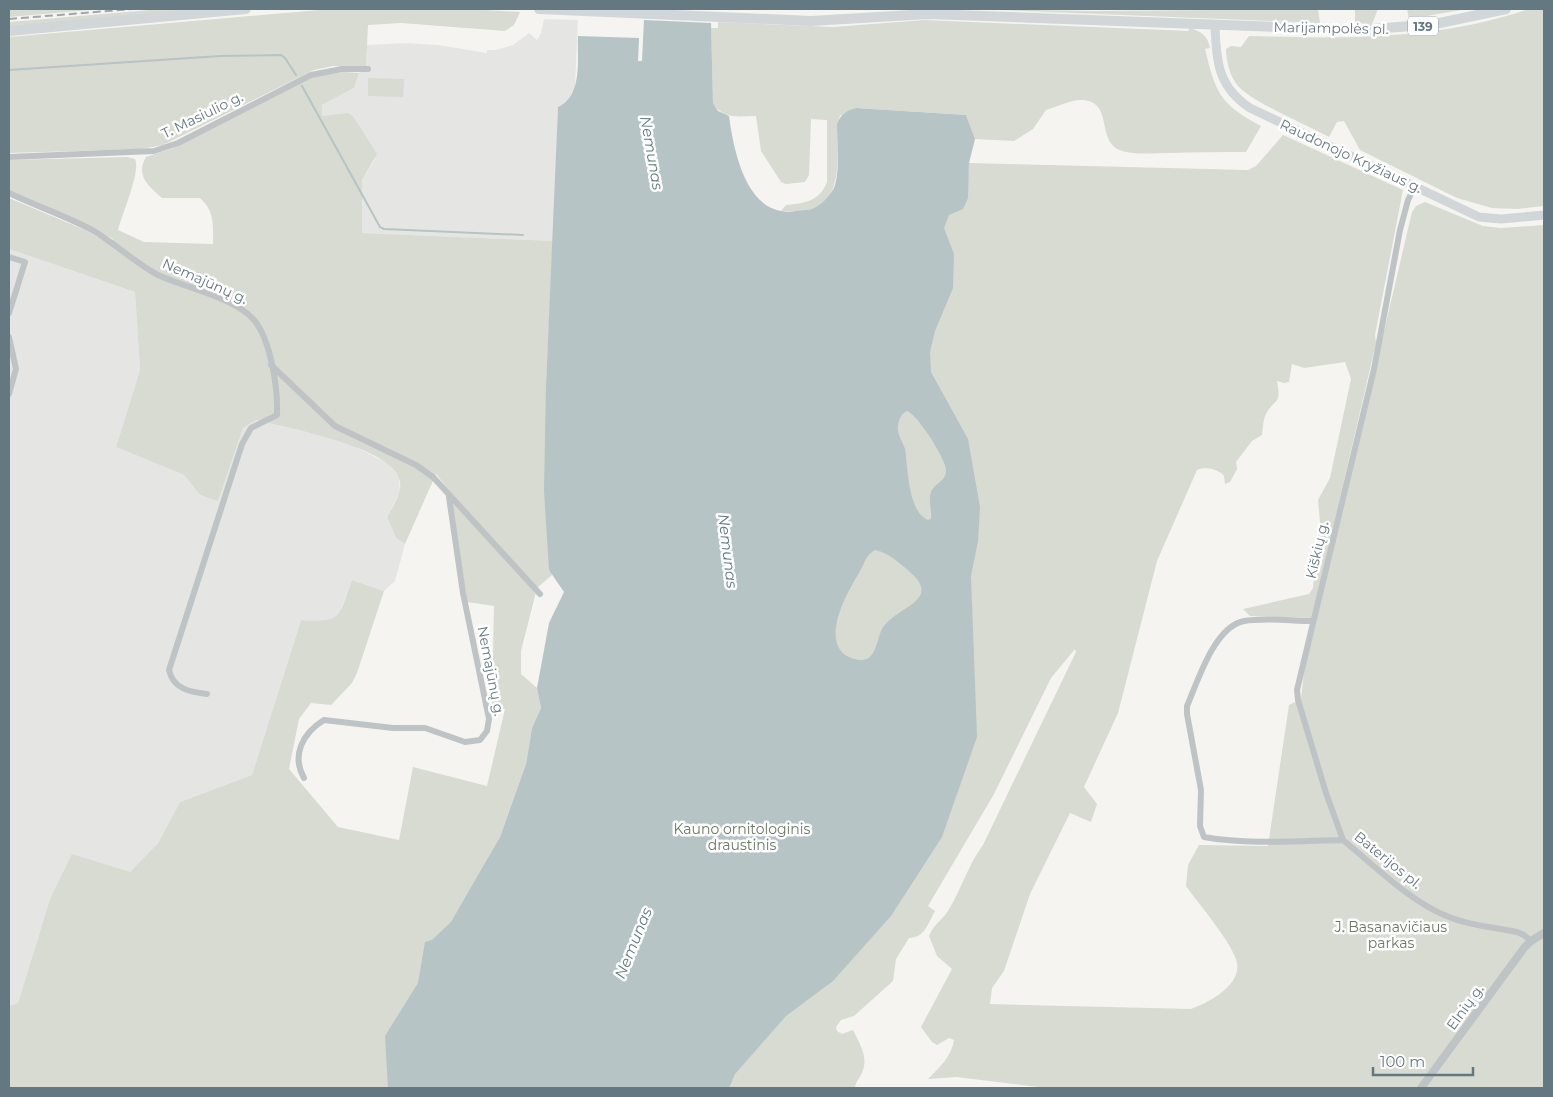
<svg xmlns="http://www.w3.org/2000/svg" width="1553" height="1097" font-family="Montserrat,sans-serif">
<rect width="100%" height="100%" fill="#f5f4f1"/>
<path fill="#e5e6e4" d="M544 19 578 20 575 87 569 99 558 107 553 241 362 233V180L375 159 322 117V105L354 88 359 73 366 67 367 45 405 43 438 45 487 53V50H496L513 45 529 33 537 40 541 33Z
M9 249 135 292 140 370 116 447 184 475 200 495 218 500 243 428 256 420 344 441 389 464 399 477 400 492 387 517 396 538 405 544 395 581 384 591 352 580 340 611 334 619 325 622 301 620 252 775 180 802 158 843 130 872 50 899 18 1003 9 1006Z"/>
<path fill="#d7dbd2" d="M9 9H102L9 17Z
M162 9H198L9 27V22Z
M331 9H468L520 12 514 25 505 31 401 23 368 25 366 67 333 66 314 70 163 145 141 149 9 153V37Z
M973 9 1096 11 1318 9 1320 23Z
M1355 9H1378L1372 24 1355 23Z
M1407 9H1467L1409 19Z
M1529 9H1544V206L1518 209 1492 208 1457 198 1360 150 1344 121 1337 122 1329 137C1307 125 1252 102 1238 86 1230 77 1226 61 1226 49L1231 46 1241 47 1249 36C1344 39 1438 40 1529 9Z
M924 20 1188 31 1190 28C1201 31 1208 36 1210 48L1205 49C1216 94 1220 104 1261 126L1246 152C1220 152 1194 152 1168 153 1154 153 1136 155 1122 151 1094 142 1116 99 1079 100 1069 101 1056 107 1046 110L1033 129 1014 141 975 139 966 115 856 108 840 116 837 124C837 149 844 199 813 209 804 212 791 211 781 211L786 205C805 203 819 202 827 182V120L811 119 809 175 805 182 786 184 781 182 761 151 756 116C739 116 723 120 713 103L711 28H718V22L833 27Z
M344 72 359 73 354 88 322 105V116L348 113 353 116 377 154 362 180V233L553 241 546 386 549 570 553 574 537 588 521 651V674L537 688 541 708 532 728 526 764 500 837 488 858 969 172V163L1248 170 1256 166 1283 135 1403 190 1375 335 1376 343 1312 618 1250 616 1243 609 1309 594 1313 588 1320 522 1318 500 1330 478 1351 379 1345 362 1304 368 1292 364 1289 382 1284 383 1277 381C1282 406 1274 398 1266 414 1263 419 1263 429 1262 435L1252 441 1236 462 1237 469 1230 482 1225 484 1224 476C1219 469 1205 466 1197 470L1157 561 1118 713 1084 787 1097 804 1091 822 1070 813 1030 894 1004 971 992 988 990 1004 1191 1009C1208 1003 1241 986 1237 963 1234 945 1198 903 1186 886L1188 865 1199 845 1268 846 1289 705 1301 699 1304 672 1412 212 1416 206 1425 202 1483 226 1501 228 1544 225V1088H1047L956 1077 928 1079C939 1068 952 1056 954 1040L949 1038 937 1045 932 1042 921 1027 952 969 937 956 929 936C933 925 942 920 948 911 961 890 968 865 983 845L1076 652 1075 649 1051 678 994 794 928 906 935 911C928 923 925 938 909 938L896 959 893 981 854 1016 841 1020 836 1027 837 1031 842 1034 853 1030C859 1042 868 1056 863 1070 861 1077 856 1080 855 1088H9V1006L18 1003 50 899 72 854 130 872 158 843 180 802 252 775 301 620C343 623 338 617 352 580L384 591 357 673 352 683 331 705 311 703 299 719 289 769 338 827 399 840 413 767 487 786 505 709 492 704 494 606 467 602 451 493 436 474 405 544 396 538 387 517C393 506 404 491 399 478 388 446 287 428 256 420L243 428 218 501 200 495 184 475 116 447 140 370 135 292 9 249V198L85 230 109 244 113 239 93 228 9 191V160L127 157 135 159C141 171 122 214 118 230L144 242 213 244C213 226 215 211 200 198H162C149 186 135 176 146 157L173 148 308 79 323 75Z
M368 78 404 79 403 97 368 96Z"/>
<path fill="#b6c4c6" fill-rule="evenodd" d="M644 20 711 23 713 103 718 111 729 116C733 146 744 205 781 211 789 213 800 210 808 210 818 209 832 195 835 185 840 167 837 143 837 124 841 114 846 111 856 108L966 115 975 139 969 163 968 198 963 209 949 215 944 228 954 254 953 288 935 331 930 352 931 372 968 439 980 507 978 541 971 576 977 737 942 837 891 916 833 981 786 1016 735 1074 729 1088H388L385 1036 418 983 425 942 432 940 451 922 500 837 526 764 532 728 541 708 537 688 549 623 564 592 549 570 544 491 546 386 558 107C583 96 577 59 578 36L639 38 638 61H642ZM907 411C917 414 947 460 946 471 946 481 934 484 931 492 928 501 932 510 931 519L928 520C908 512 908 468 905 449 903 443 899 437 898 431 897 424 900 414 907 411ZM875 550C890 553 899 563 910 572 942 600 899 606 884 626 877 635 878 653 867 659 860 662 850 658 845 655 821 636 849 590 860 571 865 562 866 555 875 550Z"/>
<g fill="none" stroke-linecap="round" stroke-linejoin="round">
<path stroke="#b6c4c6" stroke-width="2" d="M9 70 220 56 281 55 285 58 296 75
M302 86 380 227 384 229 523 235"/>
<path stroke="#bec3c5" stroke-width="6" d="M9 157 154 151 178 143 311 75 342 69H368
M9 193C36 206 66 216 92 230 115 243 135 263 158 275 186 288 234 297 254 320 271 340 278 389 277 415L251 428 242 444 169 670C173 689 190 692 207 694
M9 257 25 262 9 313
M9 337 16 369 9 394
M271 365 335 426 416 465 433 477 540 594
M1313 621C1291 621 1265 617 1244 621 1214 627 1198 681 1187 706V714L1201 790 1200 826 1204 837C1249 845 1297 841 1343 840 1371 863 1409 900 1442 914 1465 925 1492 927 1517 932L1524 935 1531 941
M304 778C291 755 303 733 324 720L393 728H425L465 742 480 740 487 731 489 719 463 593 449 497
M1343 840 1326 793 1298 700 1297 690 1374 369 1400 230 1408 200 1415 186"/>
<path stroke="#bec3c5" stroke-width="8" d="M1421 1088 1524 948 1531 941 1544 933"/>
<path stroke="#d1d6d9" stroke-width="9" d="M1215 25C1216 61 1218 87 1250 108L1479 217 1501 219 1544 215"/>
<path stroke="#d1d6d9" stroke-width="10" d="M539 9 811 21 928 14 1361 30 1435 24 1506 9
M9 31 246 9"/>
<path stroke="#9fa7aa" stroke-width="2" stroke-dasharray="8 4" stroke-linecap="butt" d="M1088 9H1160
M9 19 133 9"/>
</g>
<g text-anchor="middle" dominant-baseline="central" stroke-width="5" stroke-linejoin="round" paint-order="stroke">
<rect fill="#fff" stroke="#92a0a7" stroke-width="1" x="1408" y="16.5" width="30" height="19" rx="4"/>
<g font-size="12" font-weight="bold" fill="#647881">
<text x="1423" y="26">139</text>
</g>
<g font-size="14" fill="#647881" stroke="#fff">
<text transform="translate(1331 28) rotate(1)">Marijampolės pl.</text>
<text transform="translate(202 115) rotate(-26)">T. Masiulio g.</text>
<text transform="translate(1351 156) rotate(25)">Raudonojo Kryžiaus g.</text>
<text transform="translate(205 281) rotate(24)">Nemajūnų g.</text>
<text transform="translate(1317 550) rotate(-77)">Kiškių g.</text>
<text transform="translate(491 671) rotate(79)">Nemajūnų g.</text>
<text transform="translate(1388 860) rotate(39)">Baterijos pl.</text>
<text transform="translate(1465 1007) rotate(-54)">Elnių g.</text>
</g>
<g font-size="14" fill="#6a7963" stroke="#fff">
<text x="742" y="829">Kauno ornitologinis<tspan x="742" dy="16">draustinis</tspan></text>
<text x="1391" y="927">J. Basanavičiaus<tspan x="1391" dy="16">parkas</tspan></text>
</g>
<g font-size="15" font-style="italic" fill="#607a7f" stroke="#fff">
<text transform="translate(652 153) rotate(80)">Nemunas</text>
<text transform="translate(728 551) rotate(83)">Nemunas</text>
<text transform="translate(633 943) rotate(-68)">Nemunas</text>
</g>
</g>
<rect width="1553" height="1097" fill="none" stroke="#647881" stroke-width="20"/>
<path d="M1373 1067v8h100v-8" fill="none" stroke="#647881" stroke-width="2.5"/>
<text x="1380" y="1067" font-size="15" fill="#647881" stroke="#ffffff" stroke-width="4" paint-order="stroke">100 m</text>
</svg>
